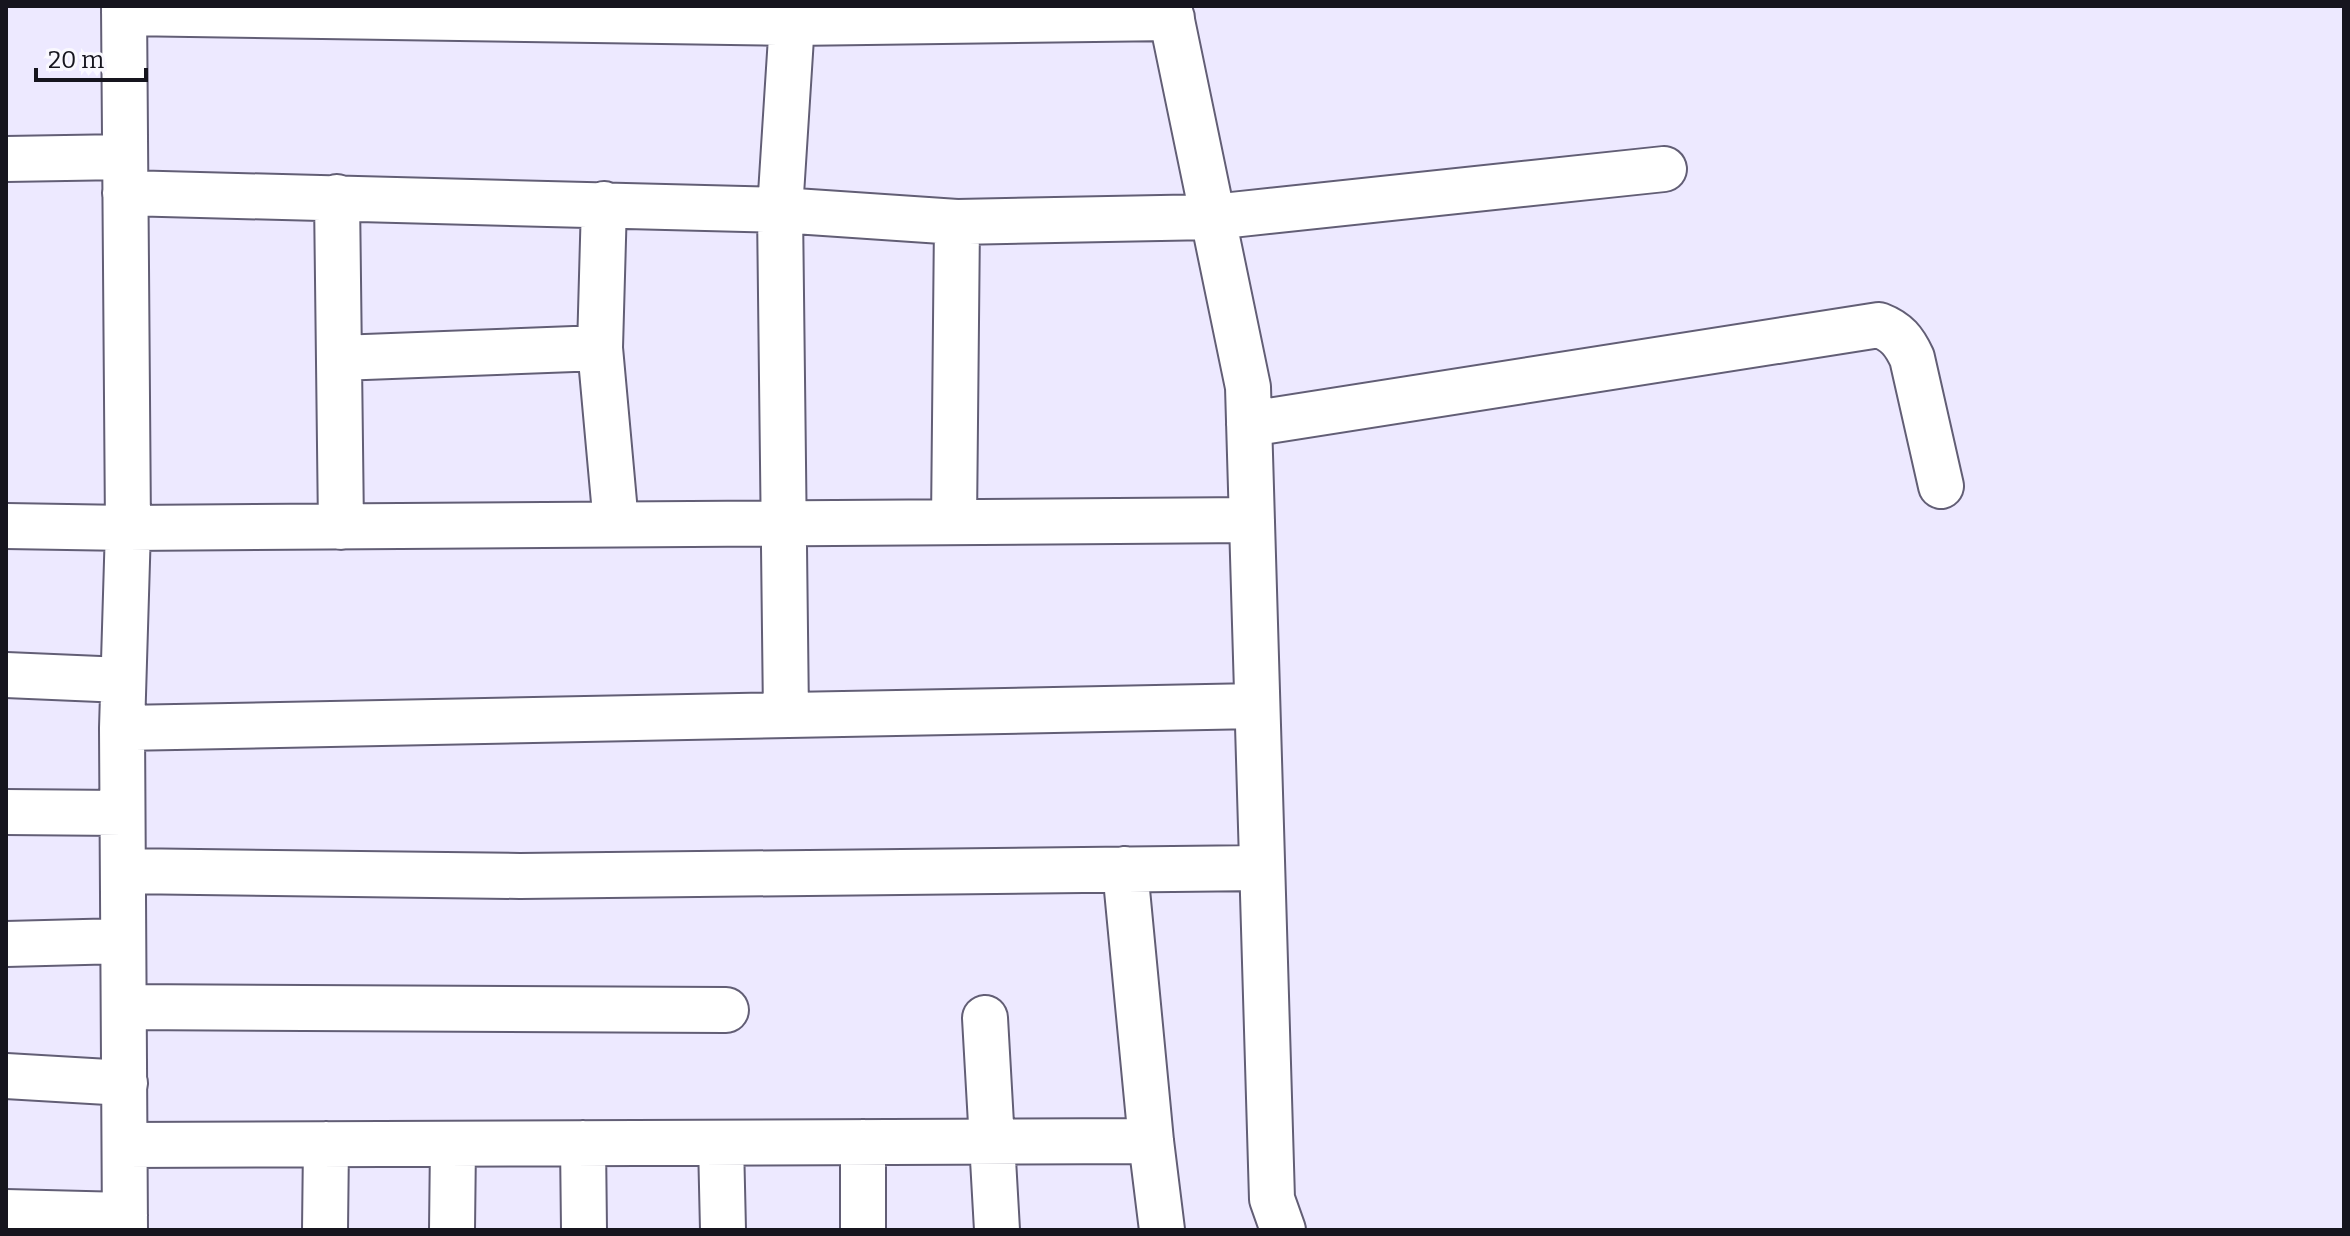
<svg xmlns="http://www.w3.org/2000/svg" width="2350" height="1236" font-family="Bitter,serif">
<rect width="100%" height="100%" fill="#ede9ff"/>
<g fill="none" stroke-linecap="round" stroke-linejoin="round">
<g stroke="#625e75" stroke-width="48">
<path id="minor" d="M124 6 128 528 122 728 125 1230
M1169 6 1248 387 1272 1199 1283 1230
M124 13 792 23 1172 18
M6 159 125 157
M125 193 780 210 957 222 1213 217 1664 169
M337 197 341 527
M600 348 616 524
M339 358 600 348 604 204
M1249 424 1879 325C1897 332 1904 341 1912 358L1941 486
M954 522 957 222
M6 526 128 528 1252 520
M6 675 123 680
M786 715 780 210 793 6
M122 728 1257 706
M6 812 122 813
M1125 869 1151 1141 1162 1230
M123 871 520 876 1262 868
M6 944 123 941
M124 1007 726 1010
M985 1018 997 1230
M6 1076 125 1083
M863 1142V1230
M583 1143 584 1230
M721 1143 723 1230
M125 1145 1151 1141
M6 1212 125 1215
M325 1230 326 1144
M452 1230 453 1144"/>
</g>
<use href="#minor" stroke="#fff" stroke-width="44"/>
</g>
<rect width="2350" height="1236" fill="none" stroke="#16151e" stroke-width="16"/>
<path d="M36 68v12h110v-12" fill="none" stroke="#16151e" stroke-width="4"/>
<text x="48" y="68" font-size="24" fill="#16151e" stroke="#f9f8fe" stroke-width="6" paint-order="stroke">20 m</text>
</svg>
